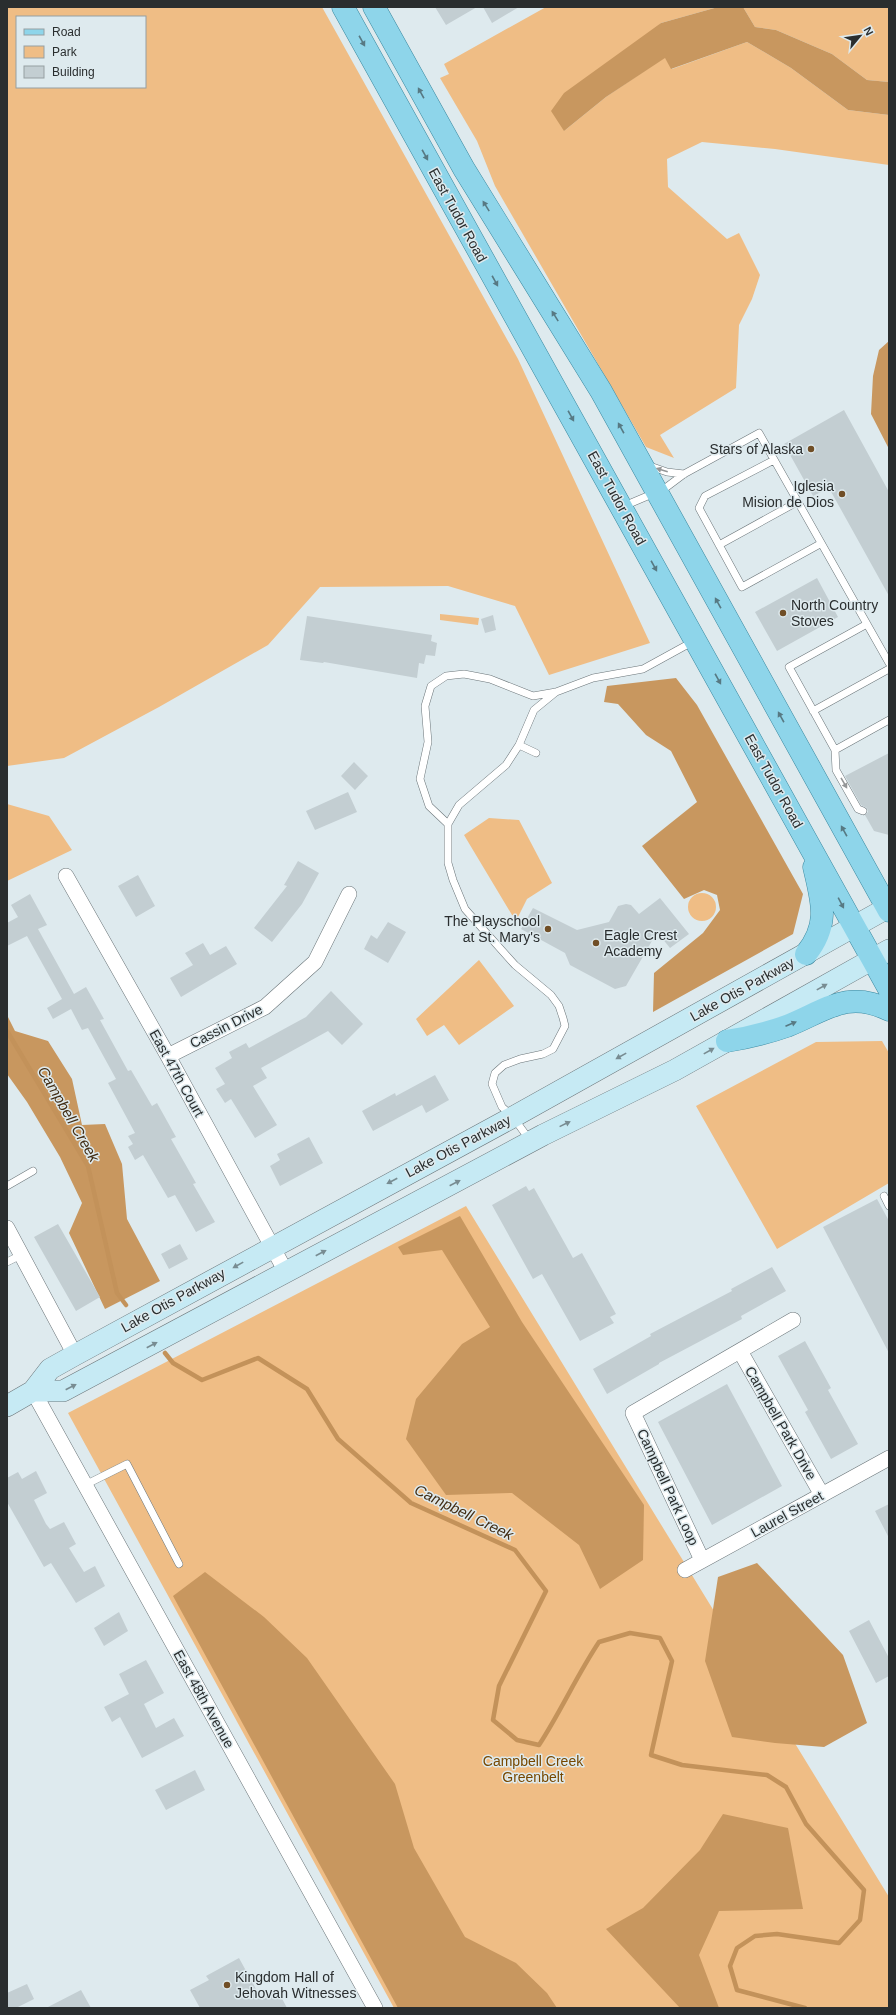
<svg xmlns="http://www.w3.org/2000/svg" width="896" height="2015" font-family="Helvetica,sans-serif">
<rect width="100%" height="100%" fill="#deeaee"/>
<path fill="#efbd85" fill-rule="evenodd" d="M7 7H322L518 359 650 643 549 675 515 606 448 586 320 587 268 645 159 707 64 758 7 766ZM17 17H145V87H17Z
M546 7H718L661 23 564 131 606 97 665 57 672 69 747 42 791 68 848 110 889 115V165L775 149 702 142 667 159 668 187 727 239 739 233 760 275 752 299 739 325 736 388 660 435 674 458 646 447 495 186 477 141 440 78 449 74 444 64Z
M743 7H889V82L867 80 832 54 776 30 755 27Z
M440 614 479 618 478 625 440 620Z
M7 804 49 816 72 850 7 881Z
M489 818 519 820 552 883 527 899 518 917 512 915 464 835Z
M688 907a14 14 0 1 1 28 0a14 14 0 1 1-28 0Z
M479 960 514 1006 459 1045 444 1025 427 1036 416 1019Z
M882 1041 889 1053V1183L777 1249 696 1106 816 1042Z
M466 1206 889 1897V2008H394L68 1413Z"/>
<path fill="#c8975f" d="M718 7H743L755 27 776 30 832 54 867 80 889 82V115L848 110 791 68 747 42 671 69 665 58 606 97 564 131 551 111 564 93 661 23Z
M889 341V449L871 414 873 376 879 350Z
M676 678 697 705 803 894 793 934 653 1012 654 973 703 933 720 910 717 895 704 890 684 899 642 846 697 802 671 751 646 735 618 704 604 702 607 686Z
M7 1015 15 1031 48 1041 72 1079 82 1125 105 1124 122 1164 127 1219 160 1281 105 1309 69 1233 82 1203 60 1157 27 1102 7 1074Z
M460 1216 522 1322 644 1505 643 1560 600 1589 579 1545 512 1493 446 1495 406 1439 416 1399 462 1344 490 1327 442 1250 403 1255 398 1247Z
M757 1563 843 1655 867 1723 824 1747 775 1743 732 1737 705 1661 718 1577Z
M205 1572 264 1617 307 1658 395 1784 414 1848 465 1937 516 1963 547 1993 557 2008H398L173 1596Z
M723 1814 788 1828 803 1909 719 1911 699 1955 719 2008H680L606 1929 643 1908 700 1850Z"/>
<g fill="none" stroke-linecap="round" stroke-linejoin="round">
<path stroke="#c3925a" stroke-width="4.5" d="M7 1031 88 1166 117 1293 126 1305
M165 1353 173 1363 202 1380 258 1358 307 1389 338 1439 411 1503 515 1550 546 1591 499 1686 493 1720 517 1740 539 1745C561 1711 577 1675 599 1642L630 1633 660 1638 672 1661 651 1755 682 1765 767 1775 786 1787 806 1824 864 1890 860 1920 839 1943 777 1934 755 1936 737 1948 730 1966 737 1990 805 2008"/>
</g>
<path fill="#c3ced2" d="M435 7H477L446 25Z
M483 7H519L492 23Z
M844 410 889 492V596L829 488 813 496 784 444Z
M817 578 838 617 777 651 755 612Z
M493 615 496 630 485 633 481 619Z
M307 616 432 635 431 641 437 643 435 656 426 655 424 664 419 663 417 678 324 662 323 663 300 660Z
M889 753V835L874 831 865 815 868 812 867 808 861 805 845 776Z
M354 762 368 776 355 790 341 776Z
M348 792 357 812 315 830 306 811Z
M298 861 319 873 302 904 272 942 254 928 287 886 284 885Z
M138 875 155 906 136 917 118 886Z
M30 894 47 925 38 929 74 994 86 987 104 1019 100 1020 128 1071 131 1070 152 1106 157 1103 176 1137 171 1139 196 1183 193 1184 215 1222 196 1232 175 1195 168 1198 143 1155 135 1160 128 1147 133 1144 128 1136 135 1133 108 1083 116 1079 88 1028 82 1030 71 1009 53 1019 47 1008 62 999 27 936 7 946V923L18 917 11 905Z
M660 898 689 934 670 948 657 932 626 986 615 989 570 965 565 953 521 929 533 908 577 930 609 922 618 906 626 904 631 905 639 914Z
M388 922 406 932 388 963 364 949 371 935 377 939Z
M203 943 210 955 226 946 237 964 181 997 170 978 193 965 185 953Z
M331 991 363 1024 342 1045 328 1031 261 1068 267 1078 253 1086 277 1125 255 1138 231 1099 225 1103 216 1089 225 1084 215 1068 232 1058 229 1052 246 1043 249 1048 306 1017Z
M435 1075 449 1100 426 1113 422 1105 373 1131 362 1111 395 1093 396 1096Z
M309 1137 323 1163 280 1186 270 1166 280 1160 277 1154Z
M526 1186 529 1191 534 1188 573 1258 582 1253 616 1314 610 1317 614 1323 580 1341 542 1274 533 1279 492 1205Z
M877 1199 889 1221V1353L823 1227Z
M58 1224 100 1297 76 1311 34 1237Z
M180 1244 188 1259 169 1269 161 1254Z
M772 1267 786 1291 741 1316 742 1319 659 1363V1364L607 1394 593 1369 651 1336 650 1334 732 1291 731 1289Z
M805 1341 831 1388 828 1390 858 1444 831 1459 805 1412 808 1410 778 1356Z
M727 1384 782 1486 712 1525 658 1422Z
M36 1471 47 1493 34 1500 46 1524 50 1529 64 1522 76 1544 69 1548 84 1572 95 1566 105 1586 76 1603 51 1563 44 1567 7 1502V1478L18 1472 22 1479Z
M889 1504V1538L875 1511Z
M119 1612 128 1631 104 1646 94 1628Z
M869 1620 889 1658V1676L876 1683 849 1631Z
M146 1660 164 1693 144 1704 156 1728 174 1718 184 1736 142 1758 120 1717 112 1722 104 1707 129 1694 119 1674Z
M195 1770 205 1790 166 1810 155 1790Z
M239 1958 262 2000 278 1991 287 2008H200L190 1990 209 1980 206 1976Z
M27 1984 34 1999 16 2008H7V1993Z
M81 1990 91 2008H46Z"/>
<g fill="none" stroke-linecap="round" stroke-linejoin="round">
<g stroke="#6b7579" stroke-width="8">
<path id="lane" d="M774 460 705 496 699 508 742 587 820 544
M647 465 667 472 684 474
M624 506 664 489 684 474 759 433 889 663
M719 545 797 502
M867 624 789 667 835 750 889 720
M813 711 889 669
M519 745 536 753
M835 750 836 770 858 809 863 811
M448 824 429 806 420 779 428 742 425 706 431 686 446 676 464 674 490 679 533 696 556 692
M529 1139 513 1117 502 1107 492 1084 495 1073 504 1065 520 1059 543 1054 553 1049 565 1026 563 1018 559 1006 551 995 515 965 465 909 453 880 448 863V824L459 805 506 765 519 745 534 710 556 692 593 678 643 669 694 641
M7 1186 33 1171
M884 1196 889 1206
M7 1262 21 1255
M85 1485 127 1464 179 1564"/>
</g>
<g stroke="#6b7579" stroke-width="16">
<path id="street" d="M66 876 168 1056 286 1272
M168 1056 265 1007 315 962 349 894
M7 1228 75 1355
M740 1351 822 1495
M33 1391 375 2008
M702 1560 633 1413 793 1320
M685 1570 889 1458"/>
</g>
<g stroke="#6b7579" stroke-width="22">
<path id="secondary" d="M33 1391H63L543 1135 675 1070 889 950
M7 1406 33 1391 50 1369 75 1355 513 1117 889 907"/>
</g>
<g stroke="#3a889f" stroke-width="23">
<path id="primary" d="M343 7 889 989
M374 7 464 169 601 391 889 911
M806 954C830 924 822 902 814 867
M727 1041C747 1038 767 1033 787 1026 825 1011 847 989 889 1010"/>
</g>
<use href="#lane" stroke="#fff" stroke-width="7"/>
<use href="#street" stroke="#fff" stroke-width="15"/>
<use href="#secondary" stroke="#c6eaf4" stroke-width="21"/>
<use href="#primary" stroke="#8ed5ea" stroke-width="22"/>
</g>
<defs><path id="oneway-solid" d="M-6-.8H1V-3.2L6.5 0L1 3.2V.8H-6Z"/></defs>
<g fill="#577983">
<use href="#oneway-solid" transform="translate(362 41) rotate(61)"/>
<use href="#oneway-solid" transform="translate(421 93) rotate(-119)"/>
<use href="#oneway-solid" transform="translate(425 155) rotate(61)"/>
<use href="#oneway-solid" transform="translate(486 206) rotate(-122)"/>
<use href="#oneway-solid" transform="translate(495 281) rotate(61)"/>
<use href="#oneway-solid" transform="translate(555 316) rotate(-122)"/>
<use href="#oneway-solid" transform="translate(571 416) rotate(61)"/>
<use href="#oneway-solid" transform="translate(621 428) rotate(-119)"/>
<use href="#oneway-solid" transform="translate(654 566) rotate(61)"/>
<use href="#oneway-solid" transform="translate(718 603) rotate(-119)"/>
<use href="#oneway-solid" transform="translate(718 679) rotate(61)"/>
<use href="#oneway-solid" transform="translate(781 717) rotate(-119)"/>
<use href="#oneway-solid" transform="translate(844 831) rotate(-119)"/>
<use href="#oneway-solid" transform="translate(841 903) rotate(62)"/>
<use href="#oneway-solid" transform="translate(791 1024) rotate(-23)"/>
</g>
<g fill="#949697">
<use href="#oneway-solid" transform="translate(662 470) rotate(-163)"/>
<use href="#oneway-solid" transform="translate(844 783) rotate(60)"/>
</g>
<g fill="#788c92">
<use href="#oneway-solid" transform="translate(822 987) rotate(-29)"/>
<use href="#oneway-solid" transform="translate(709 1051) rotate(-29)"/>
<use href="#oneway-solid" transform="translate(621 1056) rotate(151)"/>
<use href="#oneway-solid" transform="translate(565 1124) rotate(-26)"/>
<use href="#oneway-solid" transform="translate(392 1181) rotate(152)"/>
<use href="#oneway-solid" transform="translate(455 1183) rotate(-27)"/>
<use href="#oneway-solid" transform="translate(321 1253) rotate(-28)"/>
<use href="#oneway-solid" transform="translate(238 1265) rotate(151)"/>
<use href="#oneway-solid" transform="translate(152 1345) rotate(-28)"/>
<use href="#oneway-solid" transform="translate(71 1387) rotate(-27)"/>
</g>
<g fill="#704e26" stroke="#deeaee" stroke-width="1.5">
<circle cx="811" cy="449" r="4"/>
<circle cx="842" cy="494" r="4"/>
<circle cx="783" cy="613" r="4"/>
<circle cx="548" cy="929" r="4"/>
<circle cx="596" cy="943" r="4"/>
<circle cx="227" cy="1985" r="4"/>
</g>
<g text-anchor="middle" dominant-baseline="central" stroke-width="3" stroke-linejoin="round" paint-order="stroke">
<g font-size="14" fill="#2a2e2f" stroke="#deeaee">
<text transform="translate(458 215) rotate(61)">East Tudor Road</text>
<text transform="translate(617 498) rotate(61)">East Tudor Road</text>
<text transform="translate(774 781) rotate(61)">East Tudor Road</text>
<text transform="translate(742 989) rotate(-29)">Lake Otis Parkway</text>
<text transform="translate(226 1026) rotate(-27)">Cassin Drive</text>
<text transform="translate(177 1073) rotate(61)">East 47th Court</text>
<text transform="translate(458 1146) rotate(-28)">Lake Otis Parkway</text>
<text transform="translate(173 1300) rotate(-29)">Lake Otis Parkway</text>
<text transform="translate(781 1423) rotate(60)">Campbell Park Drive</text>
<text transform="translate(668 1487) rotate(65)">Campbell Park Loop</text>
<text transform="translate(787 1514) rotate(-29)">Laurel Street</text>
<text transform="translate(204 1699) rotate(61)">East 48th Avenue</text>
</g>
<g font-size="14" fill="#2a2e2f" stroke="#deeaee" text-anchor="end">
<text x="803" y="449">Stars of Alaska</text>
<text x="834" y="486">Iglesia<tspan x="834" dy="16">Mision de Dios</tspan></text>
<text x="791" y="605" text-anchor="start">North Country<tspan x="791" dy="16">Stoves</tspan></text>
<text x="540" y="921">The Playschool<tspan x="540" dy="16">at St. Mary's</tspan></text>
<text x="604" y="935" text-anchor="start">Eagle Crest<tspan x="604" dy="16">Academy</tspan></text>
<text x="235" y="1977" text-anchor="start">Kingdom Hall of<tspan x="235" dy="16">Jehovah Witnesses</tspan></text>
</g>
<g font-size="14" fill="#774800" stroke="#deeaee">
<text x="533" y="1761">Campbell Creek<tspan x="533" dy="16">Greenbelt</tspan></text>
</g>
<g font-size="15" font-style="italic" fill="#422d14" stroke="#deeaee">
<text transform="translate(69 1114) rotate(60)">Campbell Creek</text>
<text transform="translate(464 1512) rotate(26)">Campbell Creek</text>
</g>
</g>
<rect width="896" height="2015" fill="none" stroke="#2a2e2f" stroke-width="16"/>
<rect x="16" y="16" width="130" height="72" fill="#deeaee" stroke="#969fa2"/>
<rect x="24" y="29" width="20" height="6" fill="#8ed5ea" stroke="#969fa2"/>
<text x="52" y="36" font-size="12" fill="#2a2e2f">Road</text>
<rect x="24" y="46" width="20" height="12" fill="#efbd85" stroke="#969fa2"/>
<text x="52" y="56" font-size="12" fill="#2a2e2f">Park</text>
<rect x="24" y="66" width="20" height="12" fill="#c3ced2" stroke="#969fa2"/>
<text x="52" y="76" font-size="12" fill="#2a2e2f">Building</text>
<g transform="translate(860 36) rotate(61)" stroke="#deeaee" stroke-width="3" paint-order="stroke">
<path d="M0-3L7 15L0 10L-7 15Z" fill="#2a2e2f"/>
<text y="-6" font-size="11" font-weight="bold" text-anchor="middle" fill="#2a2e2f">N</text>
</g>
</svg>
